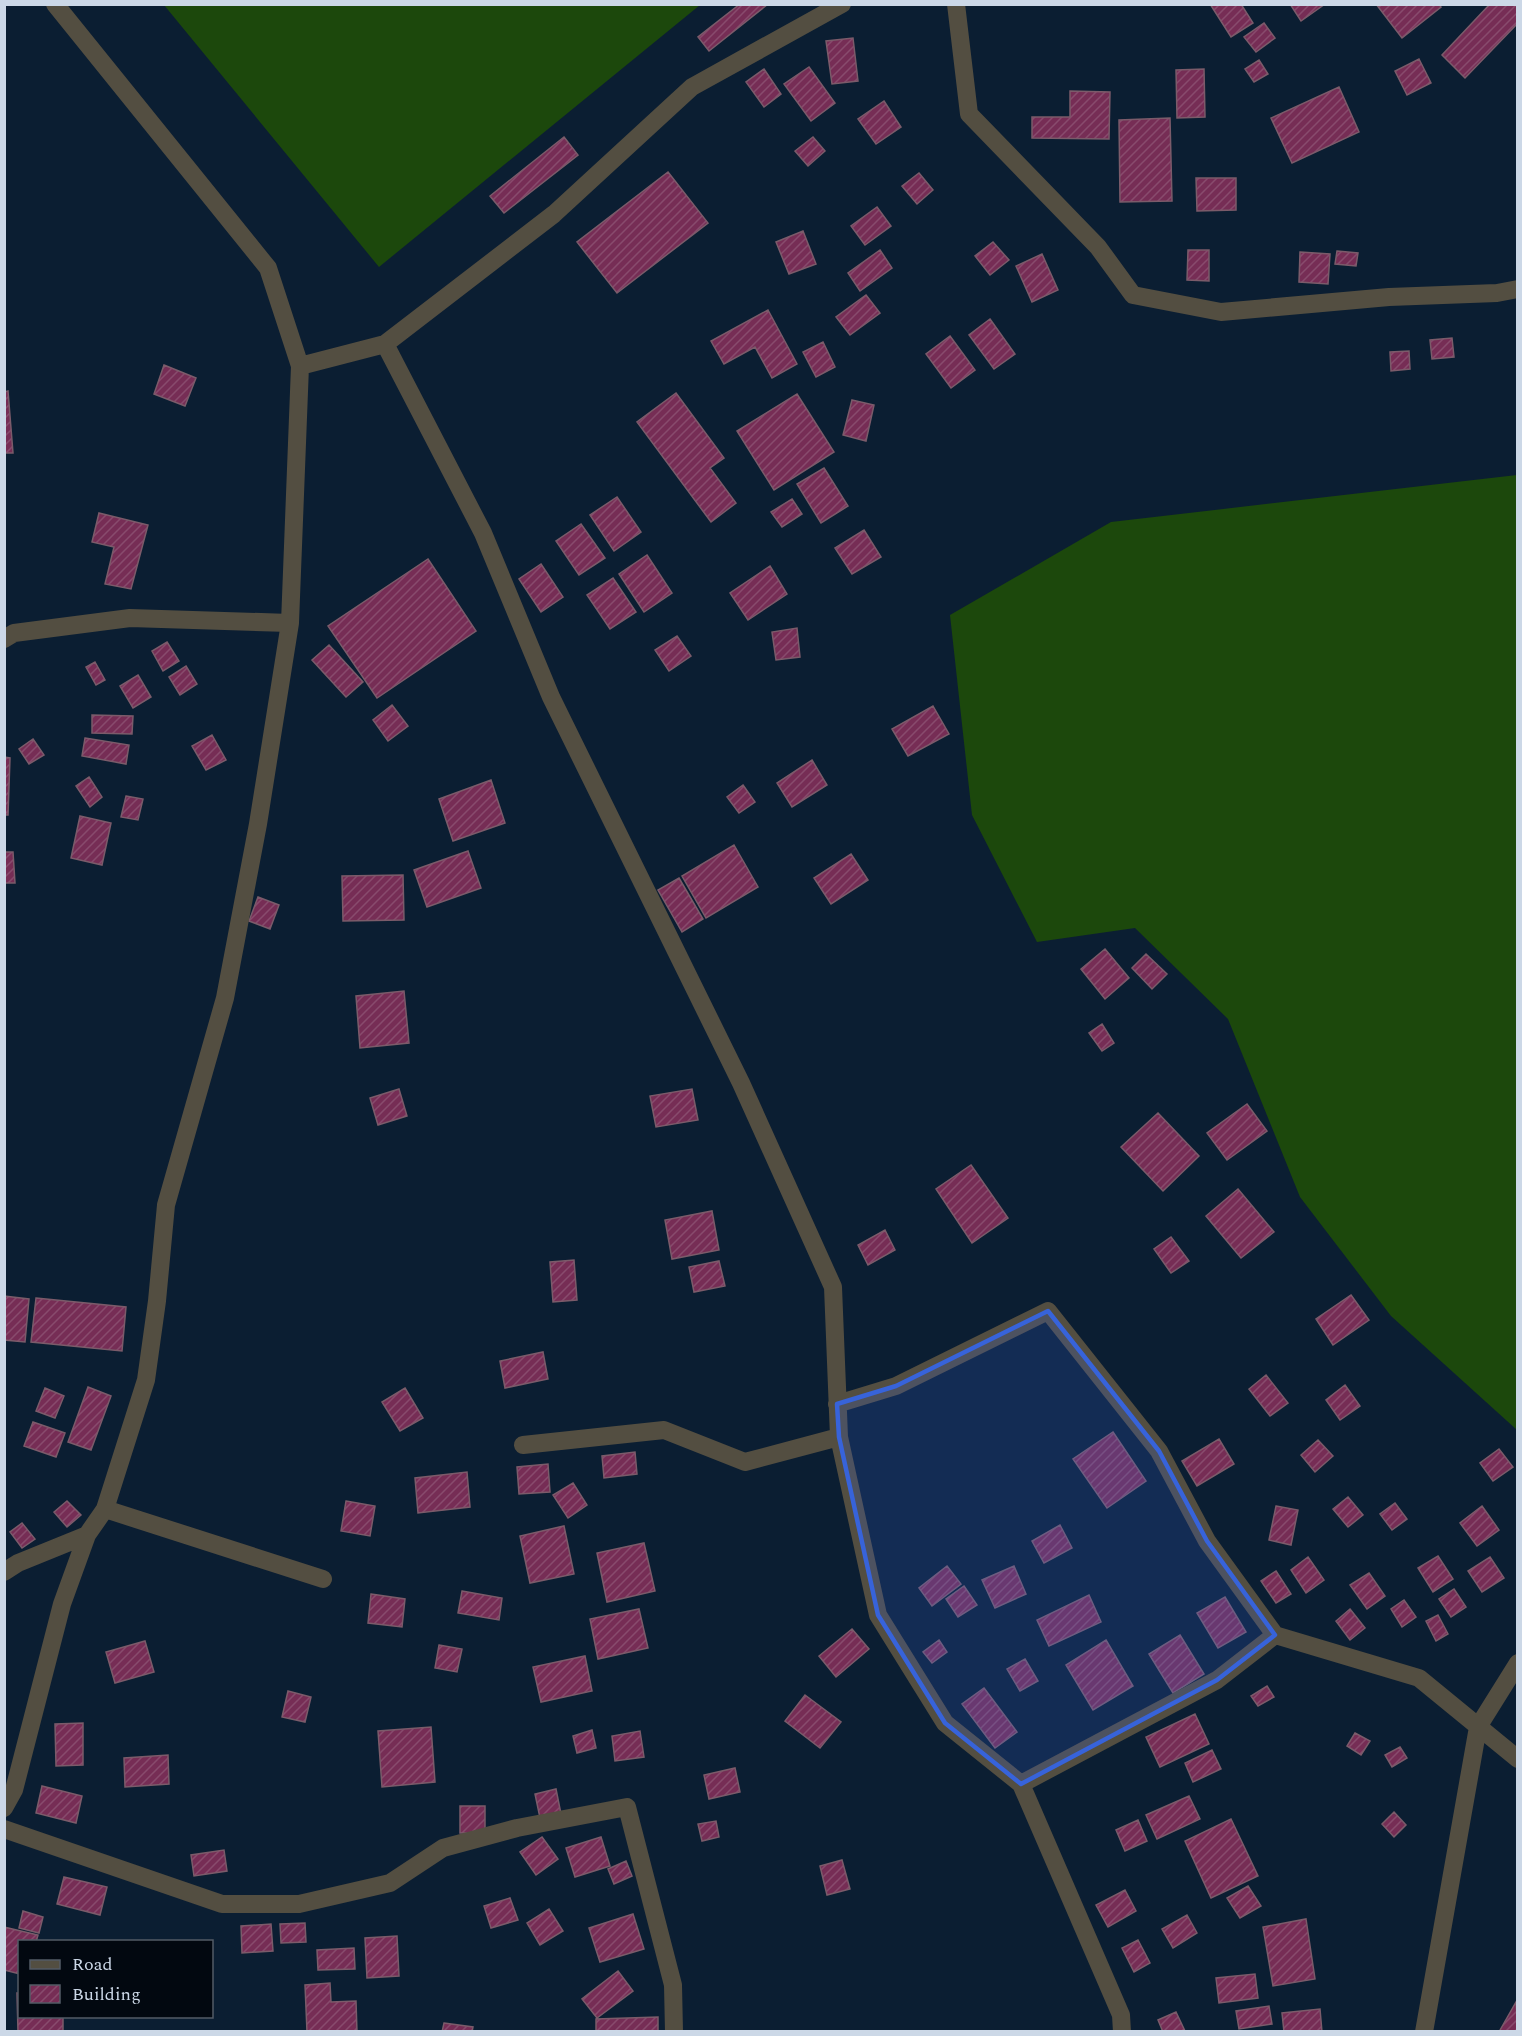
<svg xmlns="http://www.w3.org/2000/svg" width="1522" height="2036" font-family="Spectral,serif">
<defs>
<pattern id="building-hatch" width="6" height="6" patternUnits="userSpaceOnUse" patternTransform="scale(1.5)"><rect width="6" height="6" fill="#762d55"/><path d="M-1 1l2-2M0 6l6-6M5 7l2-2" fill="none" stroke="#884b6d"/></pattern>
</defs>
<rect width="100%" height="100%" fill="#0b1e32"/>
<path fill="#1c480c" d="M164 5H700L379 267Z
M1517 475H1518L1517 1430 1391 1316 1300 1197 1228 1019 1135 928 1037 942 972 815 950 615 1111 522Z"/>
<path fill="url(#building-hatch)" stroke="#7b5b6a" stroke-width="1.5" d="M740 4H768L709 51 698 37Z
M1210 4H1241L1253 23 1231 37Z
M1290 4H1325L1301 21Z
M1376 4H1439L1441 7 1402 38Z
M1490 4H1517L1518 23 1465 78 1442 55Z
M1264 23 1275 38 1256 52 1244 37Z
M853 38 858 81 832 84 826 41Z
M1419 59 1431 83 1407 95 1395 71Z
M1259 60 1268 74 1254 82 1245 69Z
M809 67 835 103 811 121 784 84Z
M764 69 781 94 764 107 746 82Z
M1204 69 1205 117 1177 118 1176 70Z
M1339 87 1359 132 1292 163 1271 118Z
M1070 91 1110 92 1109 139 1032 138V117H1070Z
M884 101 901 127 876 144 858 119Z
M1170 118 1172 201 1120 202 1119 120Z
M564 137 578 155 504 213 490 196Z
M813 137 825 151 808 166 795 151Z
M668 172 708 223 617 293 577 242Z
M919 173 933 190 917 204 902 186Z
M1196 178H1236V210L1197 211Z
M877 207 891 226 865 245 851 226Z
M803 231 816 264 789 274 776 242Z
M993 242 1009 260 990 275 975 256Z
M880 250 892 268 860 291 848 273Z
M1188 250H1209V281L1187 280Z
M1337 251 1358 253 1356 266 1335 264Z
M1300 252 1330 254 1328 284 1299 282Z
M1042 254 1058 290 1032 302 1016 266Z
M866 295 880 313 850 335 836 317Z
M768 310 797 364 772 378 755 347 724 364 711 341Z
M990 319 1015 354 994 369 969 335Z
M950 336 975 370 951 388 926 354Z
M1452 338 1454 357 1432 359 1430 340Z
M823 342 835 367 816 377 803 352Z
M1409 351 1410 369 1391 371 1390 352Z
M164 365 196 378 185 406 154 394Z
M8 391 13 453H4V392Z
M676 393 724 458 710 468 736 503 711 522 637 422Z
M797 394 834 452 774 490 737 431Z
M852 400 874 405 866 441 843 435Z
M824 468 848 506 821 523 797 484Z
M617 497 641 532 614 551 590 515Z
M792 499 802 514 782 527 771 512Z
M99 513 148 525 131 589 105 584 114 547 92 542Z
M581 524 605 558 579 575 556 541Z
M864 530 881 557 852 574 835 548Z
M647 555 672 593 644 612 619 574Z
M428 559 476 631 377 698 328 626Z
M541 564 563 597 541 612 519 579Z
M770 566 787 594 748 620 730 593Z
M613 578 636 612 610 629 587 595Z
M797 628 800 657 776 660 772 632Z
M677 636 691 656 669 671 655 650Z
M167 642 179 661 163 671 152 651Z
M329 645 363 682 346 697 312 660Z
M95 662 105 680 96 685 86 667Z
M186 666 197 684 180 695 169 677Z
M138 675 151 697 133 708 120 686Z
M392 705 408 726 388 741 373 720Z
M933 706 949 734 908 756 892 729Z
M92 715 133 716 132 734 92 733Z
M212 735 226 760 206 770 192 746Z
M85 738 129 745 126 764 82 756Z
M33 739 44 755 29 764 19 749Z
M4 757 10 758 8 815H4Z
M812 760 827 785 792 807 777 783Z
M89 777 102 797 90 807 76 786Z
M491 780 505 823 453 841 439 799Z
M743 785 755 802 739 813 727 797Z
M126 796 143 799 138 820 121 817Z
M80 816 111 823 102 865 71 858Z
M734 845 758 887 706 918 682 876Z
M468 851 481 888 427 907 414 870Z
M4 852H13L15 883H4Z
M851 854 868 880 831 904 814 878Z
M403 875 404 920 343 921 342 876Z
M679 878 703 919 682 932 658 890Z
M258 897 279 905 270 929 249 921Z
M1105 949 1129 978 1105 999 1081 969Z
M1146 954 1167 974 1152 989 1132 968Z
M404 991 409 1043 360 1048 356 996Z
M1102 1024 1114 1043 1102 1051 1089 1033Z
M399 1089 407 1116 378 1125 370 1098Z
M692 1089 698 1120 656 1127 650 1096Z
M1247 1104 1267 1131 1227 1160 1207 1133Z
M1158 1113 1199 1156 1163 1191 1121 1147Z
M971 1165 1008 1218 972 1243 936 1189Z
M1238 1189 1274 1232 1241 1258 1206 1216Z
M712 1211 719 1250 672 1259 665 1220Z
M885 1230 895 1250 868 1265 858 1245Z
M1171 1237 1189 1261 1171 1273 1154 1249Z
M574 1260 577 1300 553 1302 550 1262Z
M719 1261 725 1286 694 1292 689 1267Z
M1351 1295 1369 1320 1333 1345 1316 1319Z
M4 1296 29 1299 25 1342 4 1340Z
M36 1298 126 1307 122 1351 31 1342Z
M543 1352 548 1379 505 1388 500 1361Z
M1266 1375 1288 1403 1270 1416 1249 1389Z
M1345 1385 1360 1406 1340 1420 1326 1400Z
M88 1387 111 1396 91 1450 68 1442Z
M45 1388 64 1396 55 1418 36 1411Z
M405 1388 423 1418 400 1431 382 1402Z
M33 1422 65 1433 56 1457 24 1446Z
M1113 1432 1146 1481 1107 1508 1073 1459Z
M1219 1439 1234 1464 1197 1486 1182 1461Z
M1318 1440 1333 1456 1315 1472 1301 1455Z
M1499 1449 1513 1467 1493 1481 1480 1463Z
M635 1452 637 1474 604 1478 602 1456Z
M548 1464 550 1492 519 1494 517 1467Z
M467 1472 470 1507 418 1513 415 1478Z
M573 1483 587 1505 568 1518 553 1495Z
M1348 1497 1363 1515 1348 1527 1333 1509Z
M67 1501 81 1515 67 1527 54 1512Z
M346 1501 375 1506 370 1536 341 1531Z
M1395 1503 1407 1519 1392 1530 1380 1514Z
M1276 1506 1298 1510 1291 1545 1269 1540Z
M1482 1506 1499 1530 1477 1546 1460 1523Z
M22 1523 35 1539 22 1548 10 1532Z
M1060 1525 1072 1548 1044 1563 1032 1541Z
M564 1526 574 1574 530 1583 520 1536Z
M644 1543 655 1591 607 1602 597 1553Z
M1438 1556 1453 1579 1433 1592 1418 1568Z
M1308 1557 1324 1580 1306 1593 1291 1570Z
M1490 1557 1504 1578 1482 1592 1468 1571Z
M947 1566 961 1584 932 1606 919 1588Z
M1014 1566 1026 1594 995 1608 982 1580Z
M1276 1571 1291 1594 1276 1603 1261 1581Z
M1369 1573 1385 1596 1367 1609 1350 1585Z
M964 1586 977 1605 958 1617 946 1599Z
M1454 1589 1466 1607 1451 1617 1439 1599Z
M462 1591 502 1598 499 1620 458 1613Z
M371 1594 405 1599 402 1627 368 1623Z
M1089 1595 1101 1622 1049 1646 1037 1620Z
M1225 1597 1246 1632 1218 1648 1197 1613Z
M1404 1600 1416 1617 1402 1627 1391 1609Z
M639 1609 648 1648 598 1659 590 1619Z
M1350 1609 1365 1628 1350 1640 1336 1621Z
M1438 1615 1448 1634 1436 1641 1426 1621Z
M852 1629 869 1649 836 1677 819 1656Z
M1180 1635 1204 1674 1173 1693 1149 1654Z
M939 1640 947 1652 932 1663 923 1652Z
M1106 1640 1133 1686 1093 1710 1066 1665Z
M145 1641 154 1672 115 1683 106 1652Z
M439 1645 462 1649 457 1672 435 1668Z
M585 1656 592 1691 541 1702 533 1667Z
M1025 1659 1038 1681 1020 1691 1007 1669Z
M1267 1686 1274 1697 1258 1706 1251 1696Z
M984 1688 1017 1732 995 1748 962 1704Z
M288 1691 311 1697 305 1722 282 1717Z
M805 1695 841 1722 820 1748 785 1721Z
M1195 1714 1209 1744 1160 1767 1146 1737Z
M83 1723V1765L56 1766 55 1724Z
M431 1727 435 1782 382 1787 378 1731Z
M592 1730 596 1748 577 1753 573 1736Z
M640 1731 644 1757 615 1761 612 1736Z
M1355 1733 1370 1741 1361 1755 1347 1746Z
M1400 1747 1407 1758 1392 1767 1385 1755Z
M1212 1750 1221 1769 1193 1782 1185 1763Z
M168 1755 169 1784 125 1787 124 1758Z
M735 1768 740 1792 709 1799 704 1775Z
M42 1786 82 1796 76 1823 36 1813Z
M556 1789 561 1814 540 1818 535 1794Z
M1189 1796 1200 1819 1157 1839 1146 1815Z
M460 1806H485V1833H460Z
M1394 1812 1406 1825 1394 1837 1382 1824Z
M1231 1819 1258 1876 1211 1898 1185 1841Z
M1138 1820 1147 1841 1125 1851 1116 1830Z
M716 1821 719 1837 702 1841 698 1824Z
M542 1837 558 1859 536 1875 520 1852Z
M601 1837 610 1866 575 1877 566 1848Z
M224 1850 227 1871 194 1876 191 1855Z
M842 1860 850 1889 827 1895 820 1866Z
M626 1861 632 1876 614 1884 608 1869Z
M64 1877 107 1887 100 1915 57 1904Z
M1248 1886 1261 1906 1240 1918 1227 1898Z
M1125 1890 1136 1911 1108 1927 1096 1905Z
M510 1898 518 1920 491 1928 484 1906Z
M549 1909 563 1931 540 1945 527 1923Z
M23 1911 43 1917 39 1933 19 1928Z
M633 1914 644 1949 600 1962 589 1928Z
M1187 1915 1197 1933 1173 1948 1162 1929Z
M1306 1919 1315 1979 1273 1986 1263 1927Z
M305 1923 306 1942 281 1943 280 1924Z
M271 1924 273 1951 242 1953 241 1926Z
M4 1927 38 1935 36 1942H20V1974L4 1970Z
M397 1936 399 1976 367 1978 365 1938Z
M1138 1940 1150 1963 1134 1972 1122 1948Z
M354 1948 355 1969 318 1970 317 1950Z
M618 1971 633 1991 597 2018 582 1999Z
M1255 1974 1258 1998 1219 2003 1216 1978Z
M330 1983 331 2002 356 2001 357 2032H307L305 1985Z
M17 1993H20V2016H63V2032H18Z
M1516 2002 1518 2032H1499Z
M1269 2006 1272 2024 1239 2029 1236 2011Z
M1320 2009 1322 2032H1284L1282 2013Z
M1176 2012 1185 2031 1163 2032 1158 2020Z
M658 2017V2032H596V2019Z
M444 2023 473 2027 472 2032H442Z"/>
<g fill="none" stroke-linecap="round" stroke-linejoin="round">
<path stroke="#534e41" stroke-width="18" d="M956 4 969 114 1098 247 1133 295 1221 312 1389 297 1497 293 1518 289
M385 344 483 533 551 697 741 1083 833 1287 839 1437 878 1615 945 1723 1021 1784 1121 2015 1122 2032
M300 366 385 344 554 214 692 87 842 4
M4 639 14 633 130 618 290 623
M837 1404 896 1386 1048 1311 1159 1451 1207 1541 1275 1635
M523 1445 664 1430 745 1462 839 1437
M105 1509 323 1579
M4 1572 18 1563 87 1535
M1021 1784 1217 1680 1275 1635 1419 1678 1518 1759
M4 1808 14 1790 62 1604 87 1535 105 1509 146 1380 157 1301 166 1205 225 998 258 824 290 623 300 366 268 268 55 4
M4 1829 222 1904H299L390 1883 443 1848 517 1828 627 1807 673 1985 674 2032
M1424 2032 1478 1727 1518 1663"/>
</g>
<path fill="#3763da" fill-opacity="0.2" stroke="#3763da" stroke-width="4.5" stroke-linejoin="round" d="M1048 1311 1159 1451 1207 1541 1275 1635 1217 1680 1021 1784 945 1723 878 1615 839 1437 837 1404 896 1386Z"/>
<rect width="1522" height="2036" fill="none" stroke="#ccd8e7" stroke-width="12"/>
<rect x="18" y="1940" width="195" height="78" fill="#020810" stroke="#535b66" stroke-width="1.5"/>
<rect x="30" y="1960" width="30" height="9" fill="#534e41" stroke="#535b66" stroke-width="1.5"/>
<text x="72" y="1970" font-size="18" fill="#ccd8e7">Road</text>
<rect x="30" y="1985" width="30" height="18" fill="url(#building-hatch)" stroke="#535b66" stroke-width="1.5"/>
<text x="72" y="2000" font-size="18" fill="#ccd8e7">Building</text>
</svg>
